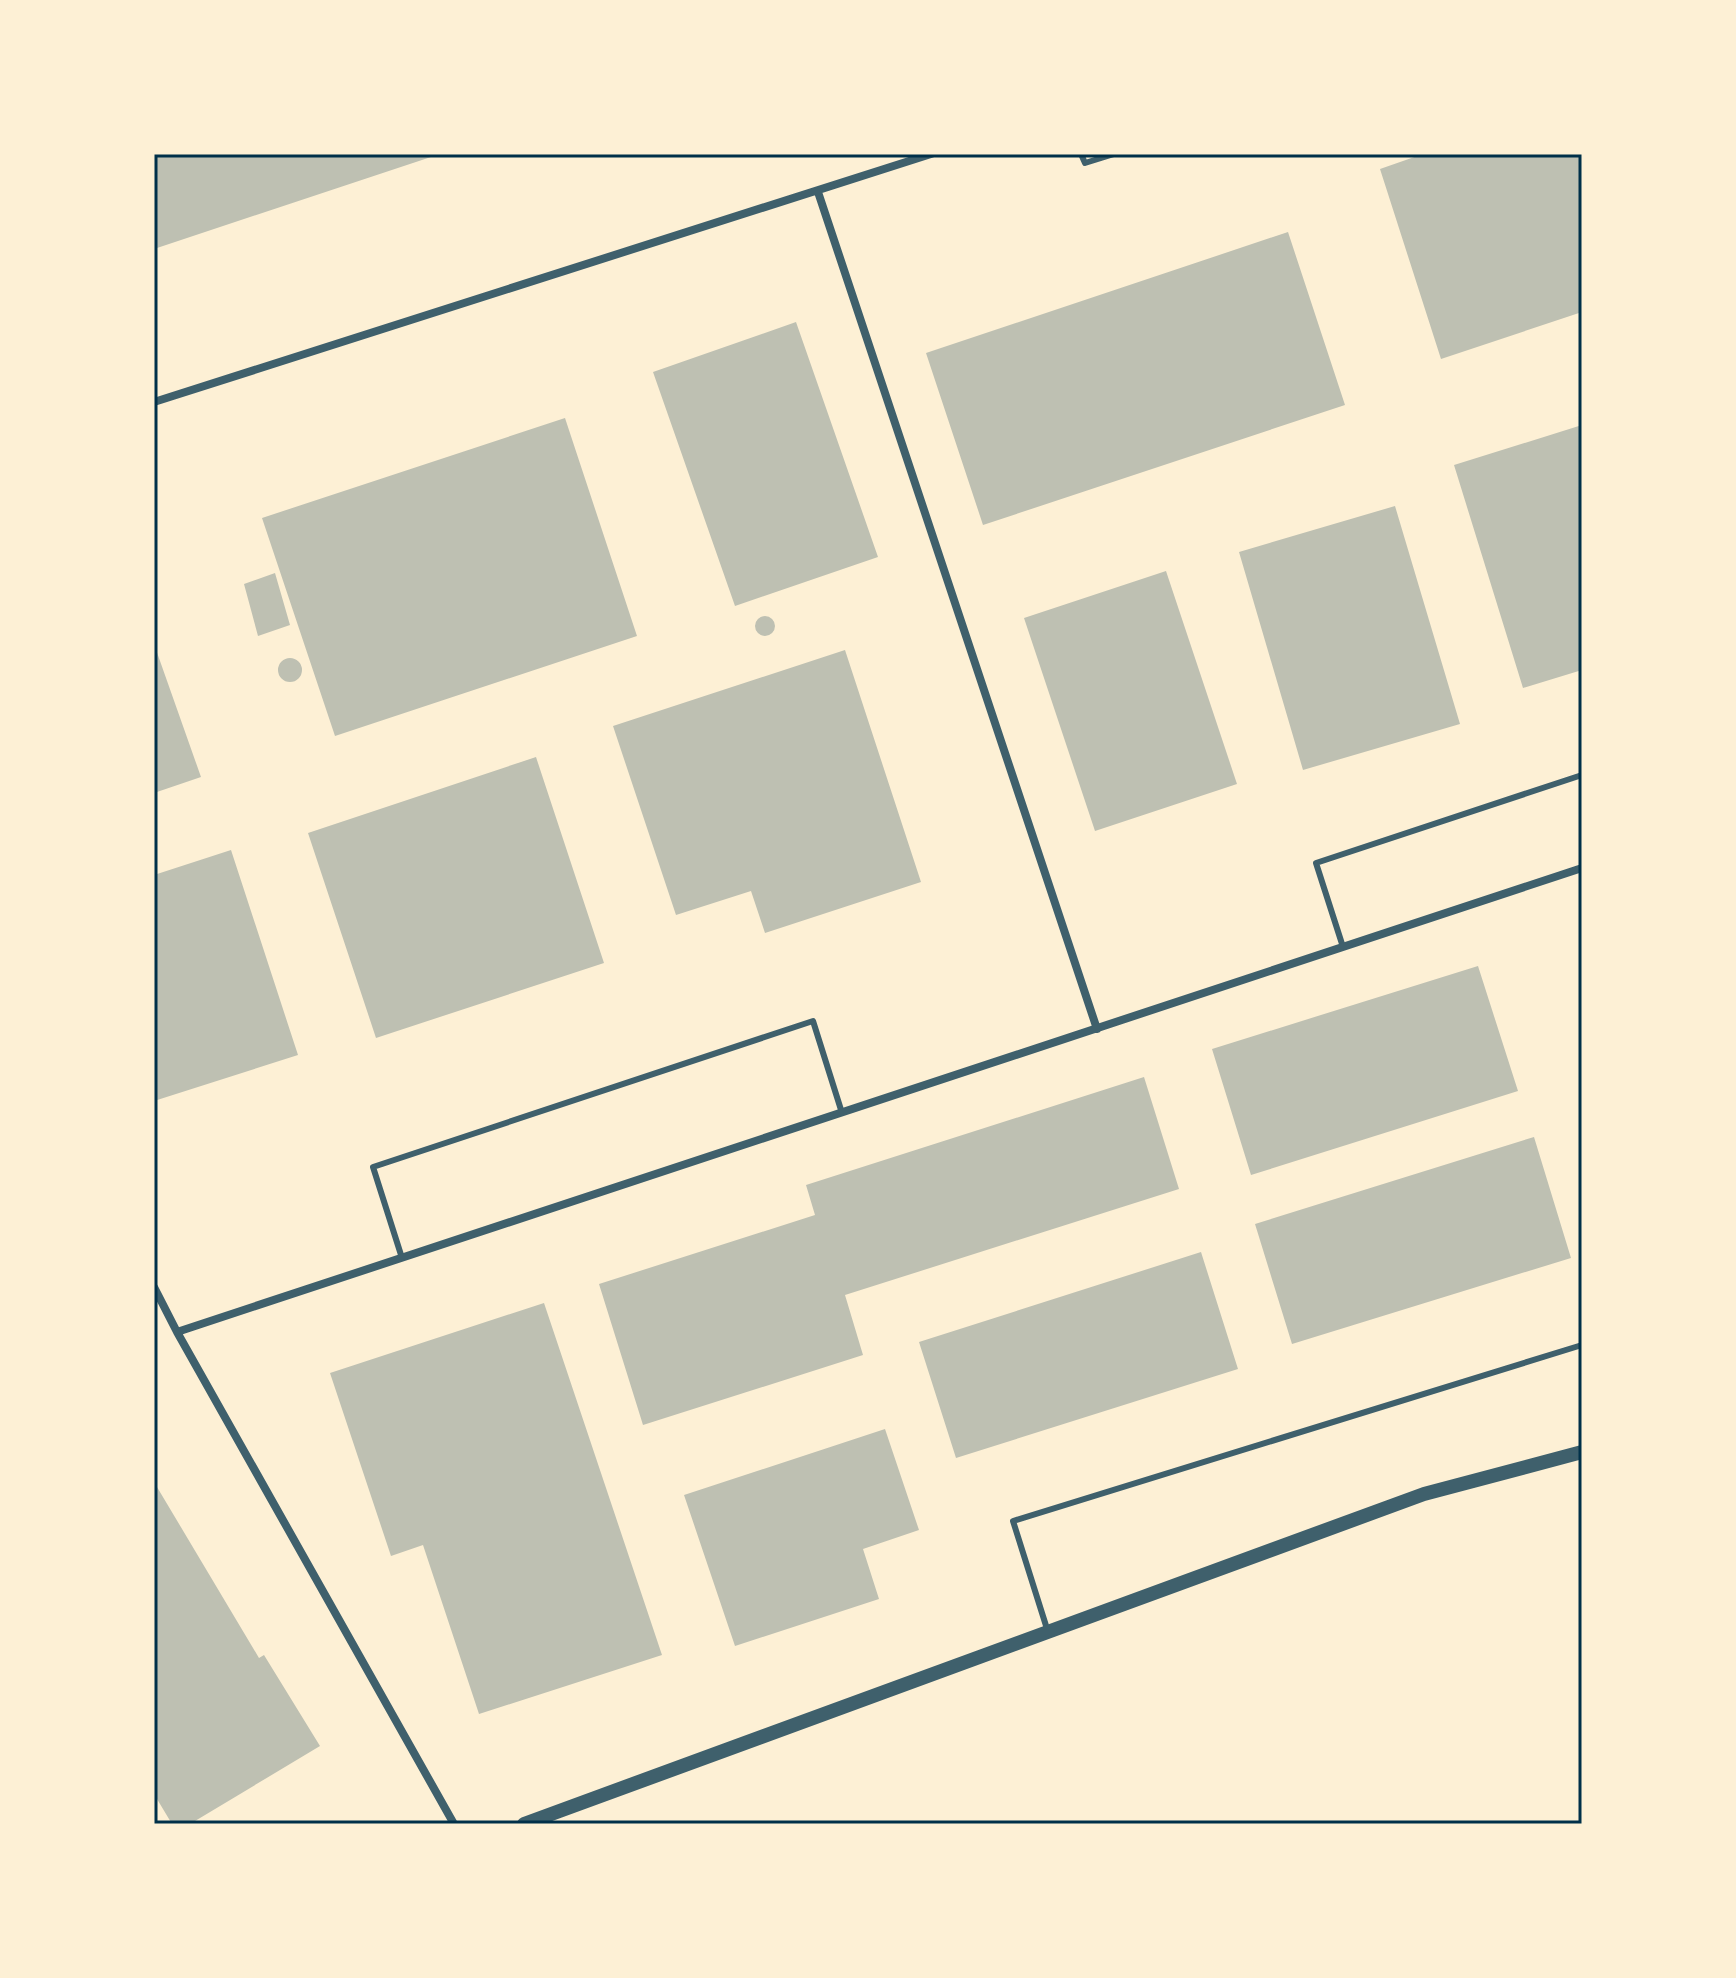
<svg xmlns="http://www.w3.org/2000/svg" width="1736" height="1978" font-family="'DejaVu Sans',sans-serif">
<rect width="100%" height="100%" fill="#fdf0d5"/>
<path fill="#bec0b2" d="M154 154H437V155L154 249Z
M1423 154H1582V312L1441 359 1380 169Z
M1288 232 1345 405 983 525 926 353Z
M796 322 878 557 735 606 653 372Z
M565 418 637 636 335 736 262 518Z
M1582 425V670L1523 688 1454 465Z
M1395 506 1460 724 1303 770 1239 552Z
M1166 571 1237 784 1095 831 1024 618Z
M275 573 290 625 258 636 244 584Z
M755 626a10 10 0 1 1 20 0a10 10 0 1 1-20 0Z
M154 644 201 777 154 793Z
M845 650 921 882 765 933 751 891 676 915 613 726Z
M278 670a12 12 0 1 1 24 0a12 12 0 1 1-24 0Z
M536 757 604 963 376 1038 308 833Z
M231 850 298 1055 154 1101V875Z
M1478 966 1518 1091 1251 1175 1212 1049Z
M1144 1077 1179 1189 845 1295 863 1355 643 1425 599 1284 815 1215 806 1185Z
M1534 1137 1571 1258 1292 1344 1255 1224Z
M1201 1252 1238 1369 956 1458 919 1342Z
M544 1303 662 1655 479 1714 423 1545 391 1556 330 1373Z
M885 1429 919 1530 863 1549 879 1599 735 1646 684 1495Z
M154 1482 259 1658 264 1655 320 1746 190 1824H172L154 1794Z"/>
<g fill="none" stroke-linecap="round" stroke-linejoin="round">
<path stroke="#3f606c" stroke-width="6" d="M1081 154 1085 163 1114 154
M1343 947 1316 863 1582 775
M402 1258 373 1167 813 1021 842 1113
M1048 1632 1013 1521 1582 1345"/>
<path stroke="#3f606c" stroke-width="8" d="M818 192 1097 1029
M154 402 931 154
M154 1287 177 1332 454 1824
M177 1332 1582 868"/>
<path stroke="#3f606c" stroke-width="14" d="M524 1824 1424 1494 1582 1452"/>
</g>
<rect width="1736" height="1978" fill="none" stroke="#fdf0d5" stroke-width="312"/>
<rect x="156" y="156" width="1424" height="1666" fill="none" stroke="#003049" stroke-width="3"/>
</svg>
